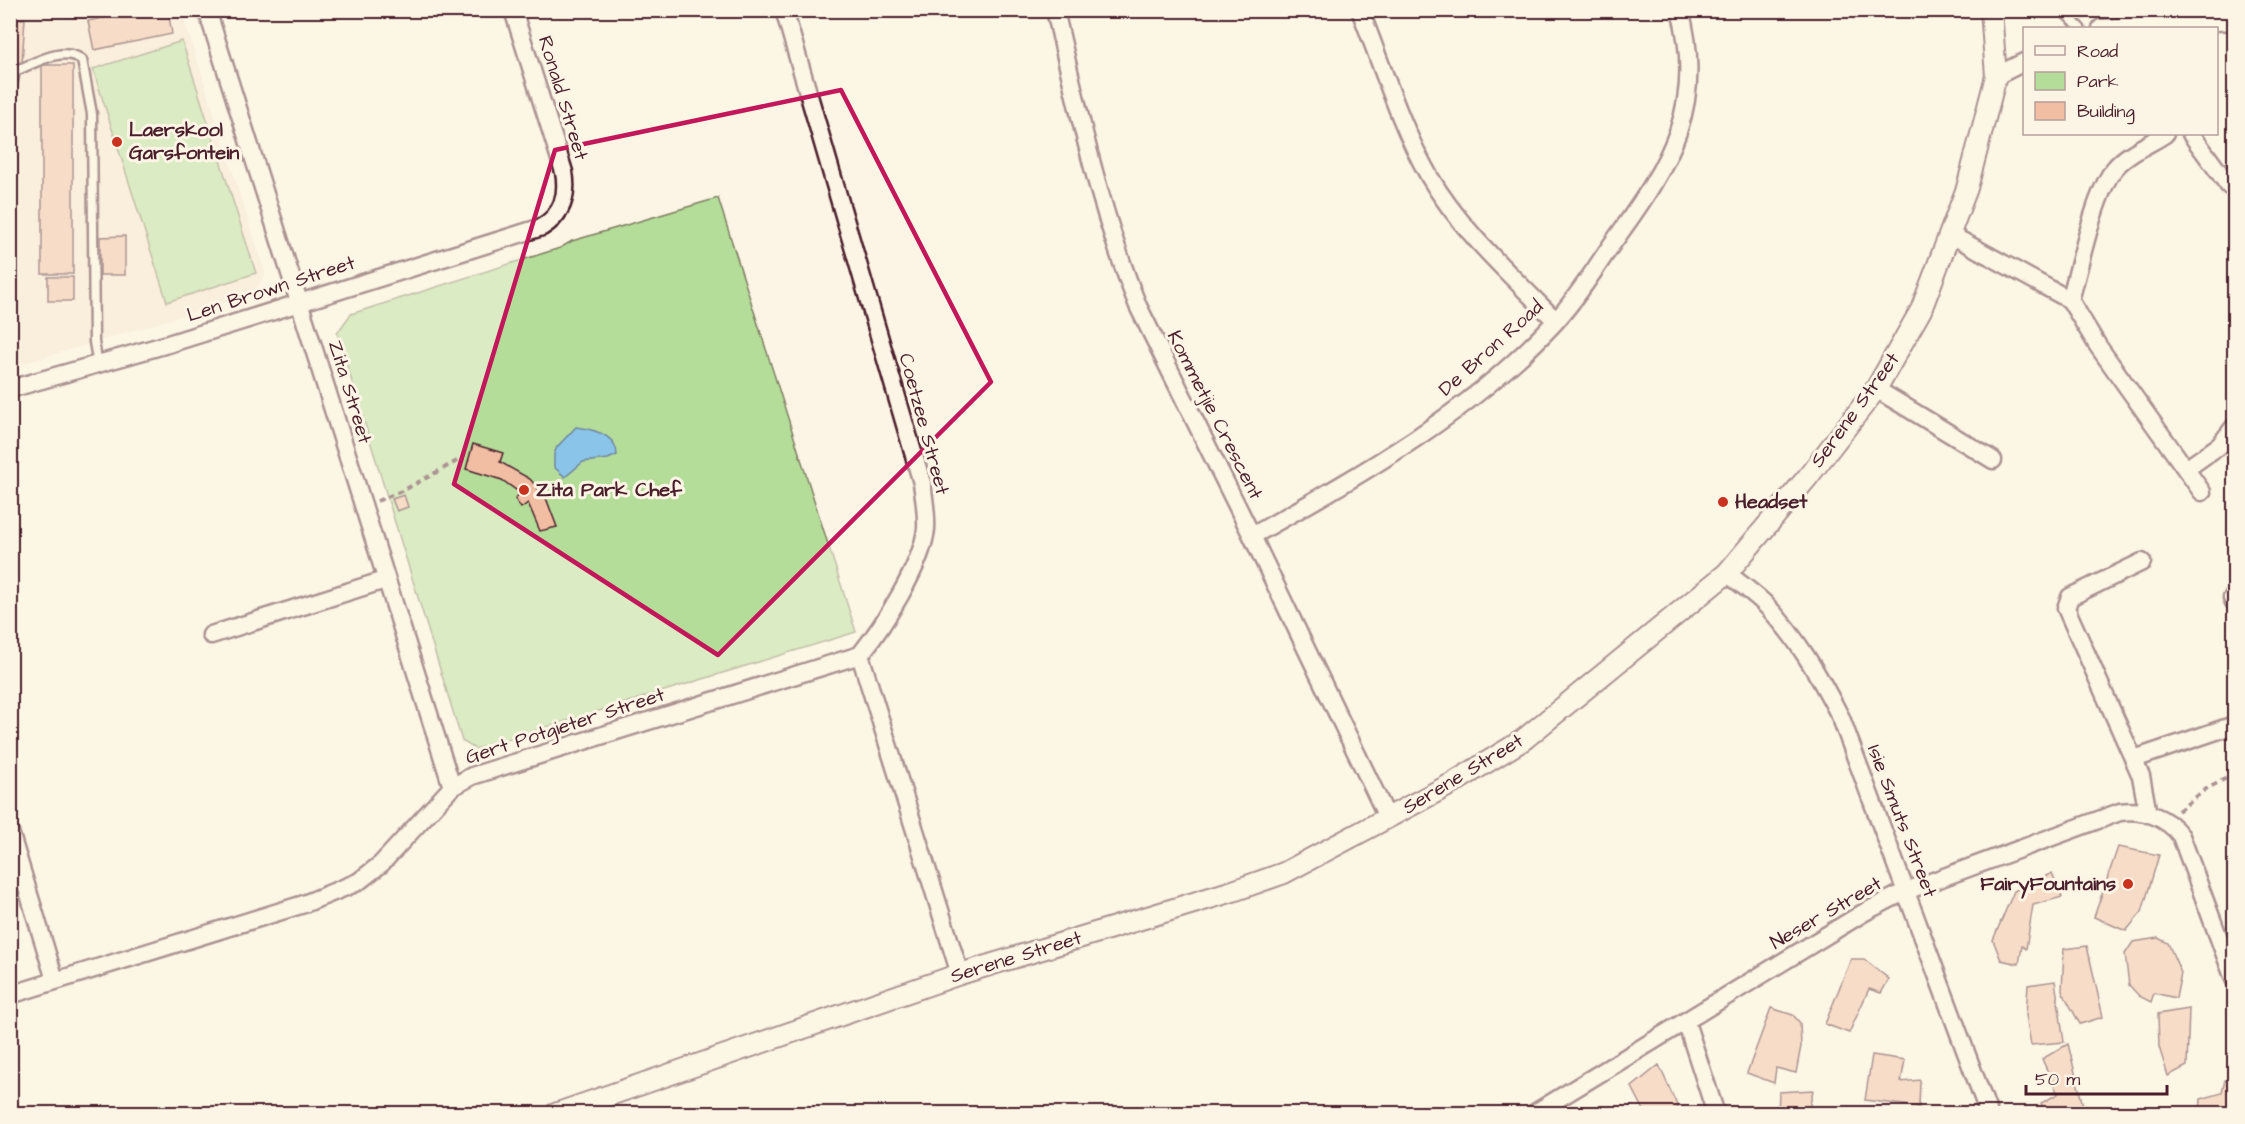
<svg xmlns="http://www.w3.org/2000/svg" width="2245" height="1124" font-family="'Architects Daughter',sans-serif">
<rect width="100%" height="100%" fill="#fcf5e5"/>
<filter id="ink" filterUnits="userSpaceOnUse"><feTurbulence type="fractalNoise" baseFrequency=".0167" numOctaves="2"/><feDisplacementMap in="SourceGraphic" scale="12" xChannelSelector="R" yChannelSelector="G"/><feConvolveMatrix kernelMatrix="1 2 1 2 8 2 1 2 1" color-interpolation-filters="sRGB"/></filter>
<g filter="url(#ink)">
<path fill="#f9e4d1" d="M11 11H181L265 273 254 294 11 367Z"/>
<path fill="#b4dd9a" stroke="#7f7e62" stroke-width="1.5" d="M182 41 256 273 167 302 93 69Z
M718 198 856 632 475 749 462 741 337 333 351 314 560 248 572 241Z"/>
<path fill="#8ac5e9" stroke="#70839d" stroke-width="1.5" d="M576 427C592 429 617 435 617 455L608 459 583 462 565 477 554 467V454L557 447Z"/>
<path fill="#f2bea3" stroke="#4a1f2b" stroke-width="1.5" d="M65 10H84V18L64 16Z
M142 10H168L172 34 94 50 88 21Z
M10 18 25 19 22 63 10 62Z
M42 65H73V274H42Z
M125 236V275H100V237Z
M48 277H73V301H48Z
M473 444 503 453 500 462 530 479 546 498 557 527 540 531 528 503 521 508 515 499 520 493 502 480 466 469Z
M404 495 408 507 397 511 392 499Z
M2118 847 2159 855 2142 912 2126 931 2094 917Z
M2052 873 2062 897 2033 905 2026 949 2022 946 2019 964 2001 960 1993 940 2014 891Z
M2158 938 2168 943 2181 973 2176 998 2154 993 2151 1002 2139 996 2129 985 2125 954 2133 942Z
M2087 946 2103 1017 2080 1024 2062 991 2064 949Z
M1851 959H1864L1889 979 1881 993 1869 989 1849 1033 1825 1024Z
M2055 981 2064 1042 2031 1045 2026 1015 2028 985Z
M1771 1008 1793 1015 1800 1023 1801 1046 1796 1073 1776 1068 1774 1083 1747 1073Z
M2189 1009 2187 1066 2168 1076 2159 1047 2158 1014Z
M2068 1044 2085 1114H2045L2041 1103 2058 1094 2042 1059Z
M1872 1055 1905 1060 1901 1082 1920 1080 1919 1107 1865 1100Z
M1659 1065 1681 1114H1646L1632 1087Z
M2225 1080 2234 1081V1114H2200L2201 1099 2222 1093Z
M1813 1090 1808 1114H1778L1779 1092Z"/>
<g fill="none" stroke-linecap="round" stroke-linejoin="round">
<g stroke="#4a1f2b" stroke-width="13">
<path id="service" d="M2065 13 2080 28
M12 178 11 92 15 71C35 63 64 45 82 60L92 114 94 342 98 365"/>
</g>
<g stroke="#4a1f2b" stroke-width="21">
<path id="minor" d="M207 10 452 787
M784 10 922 483C924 498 927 514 926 529 922 566 883 626 860 655
M1055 10C1078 110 1100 211 1138 306L1252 536 1388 819
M1360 10C1382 65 1400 125 1429 176 1461 231 1512 276 1556 321
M2101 28 2234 21
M1996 76 2024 62
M2191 134 2229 186
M1951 235 2070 300 2098 346 2202 492
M2070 300C2080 267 2094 193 2115 168 2126 154 2150 144 2165 134
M10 389 168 344 542 227C563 214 568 195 564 172L513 10
M1876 389 1993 460
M2186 469 2220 445 2234 427
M1252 536C1360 475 1470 414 1555 322 1579 296 1597 265 1617 237 1670 164 1706 104 1680 10
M2142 562 2070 597 2066 608 2141 776 2148 814
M1727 573C1738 582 1752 592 1763 602 1796 635 1820 677 1841 718L1989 1114
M2232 598 2234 602
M211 635 385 580
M860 655 960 974
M2134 759 2234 725
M10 832 55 980
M10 995 304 904 358 882 381 864 452 787 472 776 860 655
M1686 1022 1716 1114
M1533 1114 1863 913 1906 891 2120 812C2144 809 2167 817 2181 836L2234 979"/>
</g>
<g stroke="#4a1f2b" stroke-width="24">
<path id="tertiary" d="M555 1114 960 974 1233 891 1284 873 1453 783 1523 740 1727 573 1807 478 1876 389 1921 310 1967 188 1996 76 1991 10"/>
</g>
<path stroke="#4a1f2b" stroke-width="4" stroke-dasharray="6 4.5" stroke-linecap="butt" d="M377 501 404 490 457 461
M2178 811 2206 789 2234 774"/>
<use href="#service" stroke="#fcf5e5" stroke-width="8"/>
<use href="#minor" stroke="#fcf5e5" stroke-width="16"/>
<use href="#tertiary" stroke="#fcf5e5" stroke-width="20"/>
</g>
</g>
<path d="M0 0H2245V1124H0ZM841 90 991 382 718 655 454 484 555 150Z" fill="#fcf5e5" fill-opacity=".55" fill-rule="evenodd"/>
<path fill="none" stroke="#c2185b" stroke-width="4.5" stroke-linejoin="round" d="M841 90 991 382 718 655 454 484 555 150Z"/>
<g fill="#c8321e" stroke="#fcf5e5" stroke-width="2">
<circle cx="117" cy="142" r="6"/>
<circle cx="524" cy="490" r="6"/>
<circle cx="1723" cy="502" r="6"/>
<circle cx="2128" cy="884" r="6"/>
</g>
<g text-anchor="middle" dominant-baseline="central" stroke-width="6" stroke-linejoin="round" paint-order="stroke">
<g font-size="20" fill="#4a1f2b" stroke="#fcf5e5">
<text transform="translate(563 98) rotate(73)">Ronald Street</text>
<text transform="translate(271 289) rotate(-18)">Len Brown Street</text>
<text transform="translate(1491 348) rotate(-42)">De Bron Road</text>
<text transform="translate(350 392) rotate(73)">Zita Street</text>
<text transform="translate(1855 410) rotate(-54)">Serene Street</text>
<text transform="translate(1215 415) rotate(63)">Kommetjie Crescent</text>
<text transform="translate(924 424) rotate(75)">Coetzee Street</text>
<text transform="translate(565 726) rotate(-18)">Gert Potgieter Street</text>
<text transform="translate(1463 774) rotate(-31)">Serene Street</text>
<text transform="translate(1902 821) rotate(69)">Isie Smuts Street</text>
<text transform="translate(1826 913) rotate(-30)">Neser Street</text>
<text transform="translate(1016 957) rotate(-17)">Serene Street</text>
</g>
<g font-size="20" font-weight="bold" fill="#4a1f2b" stroke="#fcf5e5" text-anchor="start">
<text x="129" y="130">Laerskool<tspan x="129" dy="23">Garsfontein</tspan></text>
<text x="536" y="490">Zita Park Chef</text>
<text x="1735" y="502">Headset</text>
<text x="2116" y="884" text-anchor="end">FairyFountains</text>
</g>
</g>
<rect width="2245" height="1124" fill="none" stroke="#fcf5e5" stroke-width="36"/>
<rect x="18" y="18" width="2209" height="1088" fill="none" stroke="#4a1f2b" stroke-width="2" filter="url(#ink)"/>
<rect x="2023" y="27" width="195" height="108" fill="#fcf5e5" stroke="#b59f9b" stroke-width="1.5"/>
<rect x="2035" y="46" width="30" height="9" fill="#fcf5e5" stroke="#b59f9b" stroke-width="1.5"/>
<text x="2077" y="57" font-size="18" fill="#4a1f2b">Road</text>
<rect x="2035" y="72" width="30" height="18" fill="#b4dd9a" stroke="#b59f9b" stroke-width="1.5"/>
<text x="2077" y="87" font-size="18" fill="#4a1f2b">Park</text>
<rect x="2035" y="102" width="30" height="18" fill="#f2bea3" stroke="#b59f9b" stroke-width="1.5"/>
<text x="2077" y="117" font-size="18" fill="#4a1f2b">Building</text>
<path d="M2026 1085v9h141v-9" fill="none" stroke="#4a1f2b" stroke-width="3"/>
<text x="2035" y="1085" font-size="18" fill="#4a1f2b" stroke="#fcf5e5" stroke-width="4.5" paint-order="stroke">50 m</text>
</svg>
